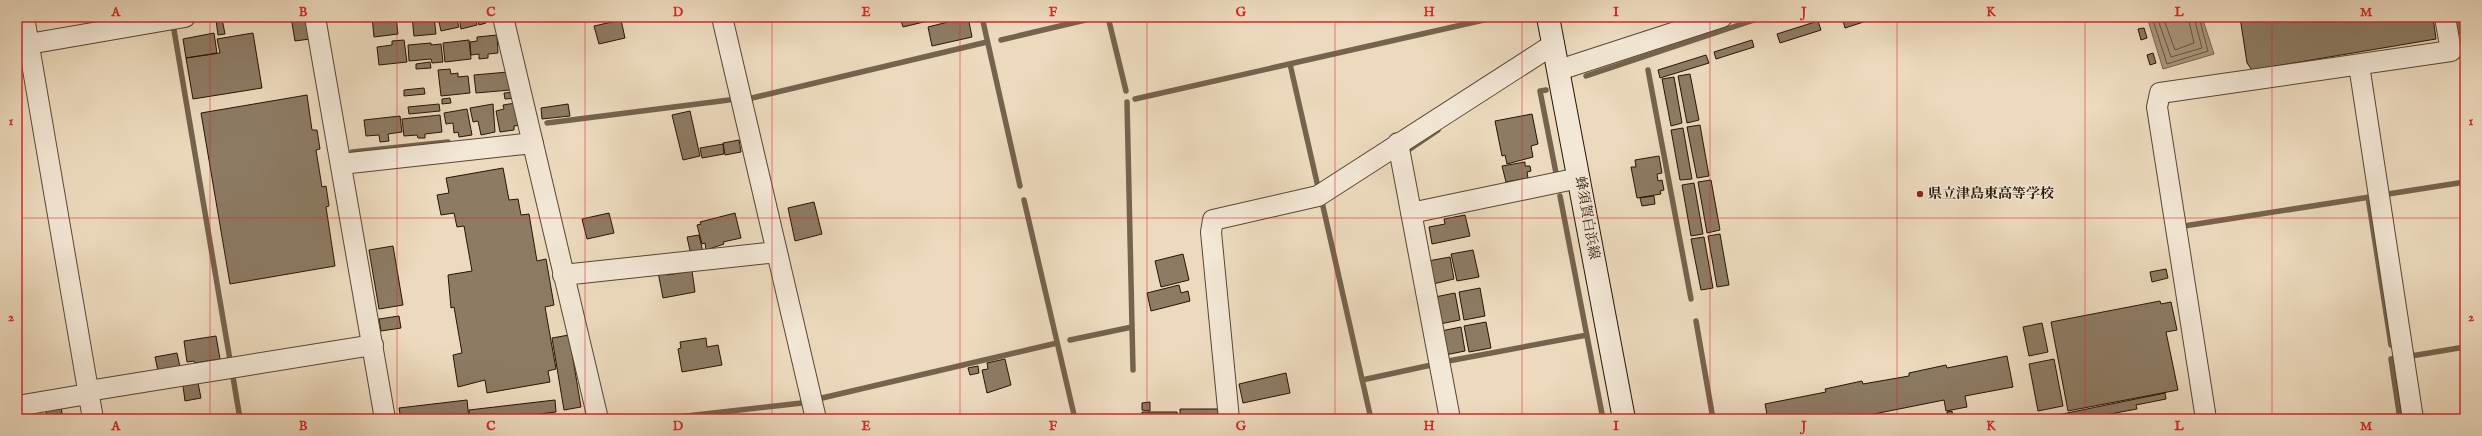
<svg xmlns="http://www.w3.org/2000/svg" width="2482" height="436" font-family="'IM FELL English','Noto Serif JP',serif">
<rect width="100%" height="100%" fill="#eddabe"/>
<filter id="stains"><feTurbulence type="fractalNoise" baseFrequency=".005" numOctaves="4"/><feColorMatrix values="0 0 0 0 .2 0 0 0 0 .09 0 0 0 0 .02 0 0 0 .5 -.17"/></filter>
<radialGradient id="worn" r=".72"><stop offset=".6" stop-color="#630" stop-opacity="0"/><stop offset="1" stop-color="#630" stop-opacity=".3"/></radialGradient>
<path fill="#a9977e" stroke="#75634d" d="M2147 17H2202L2214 54 2163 69Z"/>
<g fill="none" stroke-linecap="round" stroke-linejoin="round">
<path stroke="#685640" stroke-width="1" d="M2152 17 2167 64 2208 51 2199 17
M2157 17 2171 57 2202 48 2194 17
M2163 17 2175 50 2194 43 2188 17"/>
<path stroke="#75634d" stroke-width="5.5" d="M982 17 1020 186
M1108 17 1126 91
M174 30 230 360
M1001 40 1098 17
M1290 64 1318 187
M1648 70 1691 299
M1586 76 1763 17
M1546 90 1540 91 1556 173
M752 98 987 42
M1135 99 1497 17
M1127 102 1133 370
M547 123 729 100
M1407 151 1438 130
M352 152 448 142
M2388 194 2465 182
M1560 196 1603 419
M2368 197 2391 345
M1024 200 1075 419
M1322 202 1371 419
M2184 226 2370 197
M1696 321 1713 419
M1070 340 1132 327
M2411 356 2465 347
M2396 358 2391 359 2400 419
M1443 362 1587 335
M233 377 240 419
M1362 380 1436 364
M822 398 1057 343
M660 419 802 403"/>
</g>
<path fill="#8d7b64" stroke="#261403" d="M291 17H306L310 39 295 41Z
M372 17H396L398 34 374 37Z
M412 17H434L436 34 414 36Z
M438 17H456L459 27 441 31Z
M459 17H475L477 25 461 29Z
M477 17H489V19L485 20 486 23 479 25Z
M896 17H931L932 20 903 27 901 21H897Z
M951 17H968L972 37 932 46 928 27 952 21Z
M1842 17H1879L1845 28Z
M2240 17H2371V21L2401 17H2433L2436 39 2252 70 2247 63Z
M2453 17H2465V39H2462L2461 33H2456Z
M222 19 225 34 218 35 216 20Z
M621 20 625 38 599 44 594 26Z
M1818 21 1821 30 1780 43 1777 34Z
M2144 28 2147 38 2141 40 2138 29Z
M214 33 217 53 186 58 183 39Z
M253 33 262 88 193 99 186 58 220 53 217 39Z
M497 35 498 53 488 54V58L479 59V54L471 55 470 42 477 41V37Z
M404 40 407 62 379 65 377 47 392 45V41Z
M469 40 471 59 445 62 443 43Z
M1752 40 1754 47 1716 59 1714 52Z
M431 43V45L441 44 443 62 432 63 431 59 409 61 408 45Z
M2153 53 2156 63 2150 65 2147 55Z
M1706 55 1709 63 1660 78 1658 70Z
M430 62 431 68 416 69V64Z
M450 69 451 74 458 73V77L468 76 470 93 441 96 438 70Z
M508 72 510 90 476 93 474 75Z
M1690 74 1699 120 1687 123 1678 76Z
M1674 77 1682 123 1671 126 1662 79Z
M424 88 425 94 404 96V90Z
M515 92 516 98 505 99 504 93Z
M307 95 312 130H317L320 149 316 150 322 187 326 186 329 206 326 207 335 266 230 284 201 113Z
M450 98 451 103 442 104V99Z
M516 103 521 125 514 126V130L500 132 496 111 504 109 503 105Z
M439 104 440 111 409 114 408 107Z
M493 104 495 132 481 135 478 121 473 122 470 108Z
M568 104 570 116 542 119 541 108Z
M467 109 472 135 459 137 458 132 454 133 453 123 446 124 444 113Z
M690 111 700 156 683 160 672 115Z
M1532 114 1538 144 1531 146 1533 157 1507 164 1505 155 1502 156 1495 121Z
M440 115 442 132 425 134V138H418L417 135 404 136 402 119Z
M400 116 402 132 388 134 389 141 380 142 379 135 366 136 364 120Z
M1700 125 1709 176 1697 178 1687 127Z
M1683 128 1692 179 1680 180 1671 130Z
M739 140 741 152 725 155 723 143Z
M723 144 724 154 702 158 700 148Z
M1659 156 1662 173 1657 174 1658 181 1662 180 1664 190 1660 191 1661 194 1637 198 1631 167H1636L1635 160Z
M1525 162V166H1530L1531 171 1527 172 1528 178 1506 182 1502 166Z
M503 168 509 200 518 199 521 215 529 214 537 261 546 259 554 305 545 307 556 369 548 371 550 382 487 393 485 380 458 387 453 355 462 353 454 307 451 308 448 275 472 271 464 226 457 227 454 213 441 215 437 195 449 193 446 178Z
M1711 180 1720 230 1707 233 1698 182Z
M1694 183 1703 234 1691 236 1682 185Z
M1654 196 1655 204 1642 206 1640 198Z
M814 202 822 234 795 241 788 208Z
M609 213 614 233 587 239 582 219Z
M735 213 741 238 723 242 724 244 706 250 705 243 702 244 697 225 701 224 700 222Z
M1465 215 1470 236 1432 244 1429 227 1445 224 1444 219Z
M1720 234 1729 285 1717 287 1708 236Z
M699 235 703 252 691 255 687 237Z
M1704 237 1713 288 1701 290 1691 239Z
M393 246 403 305 379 309 369 250Z
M1473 250 1479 277 1457 281 1451 254Z
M1183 254 1189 280 1161 287 1155 261Z
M1450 257 1454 279 1433 284 1428 261Z
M2166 269 2168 278 2152 282 2150 272Z
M667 270V275L692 271 695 292 663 298 658 272Z
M1179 285 1181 293 1188 291 1190 301 1151 311 1147 293Z
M1480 288 1485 316 1464 320 1459 292Z
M1455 293 1460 320 1440 324 1435 297Z
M2160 301 2161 304 2171 302 2177 330 2166 332 2178 390 2068 411 2051 322Z
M399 316 401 328 381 331 379 319Z
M1486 322 1491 348 1469 352 1464 326Z
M2042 323 2048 352 2029 356 2023 327Z
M1461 327 1465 351 1445 355 1441 331Z
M569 335 581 407 564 410 552 338Z
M216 336 220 359 195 363 194 361 187 362 184 341Z
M706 338 707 347 718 345 722 365 682 372 678 349 681 348 680 342Z
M177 353 180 367 158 371 155 357Z
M2007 356 2013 387 1965 396 1967 407 1946 411 1944 400 1859 417 1860 419H1768L1765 404 1826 392 1825 389 1862 381 1863 384 1909 376V373L1946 365 1947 368Z
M1005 359 1011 385 987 393 982 370 988 369 987 363Z
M2054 359 2063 406 2038 411 2029 364Z
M978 366 979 373 970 375 968 368Z
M1286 373 1290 393 1243 403 1239 384Z
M198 383 201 398 185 401 183 386Z
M2165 393 2166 399 2136 405 2137 409 2099 416 2100 419H2092L2091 416 2077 419H2038Z
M467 400 469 419H401L399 408Z
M555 400 556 412 498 419H470L469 410Z
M1150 402V411L1142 410V403Z
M61 407 63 419H47L46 410Z
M1180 409H1218V419H1180Z
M1952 411 1953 419H1948L1947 412Z
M1142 412H1177V419H1142Z"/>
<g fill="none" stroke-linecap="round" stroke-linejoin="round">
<g stroke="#584632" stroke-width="22">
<path id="minor" d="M24 17 93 419
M315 17 385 419
M503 17 598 419
M722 17 816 419
M17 46 185 17
M2359 65 2413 419
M1559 70 1722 17
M1398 143 1450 419
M341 164 533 143
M1411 213 1579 178
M563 275 777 252
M88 391 373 345
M17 406 88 394
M1229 419 1211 232 1213 220 1318 196 1554 44
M2206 419 2157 107 2160 93 2451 51 2445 17"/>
</g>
<g stroke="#261403" stroke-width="24">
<path id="secondary" d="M1548 17 1624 419"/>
</g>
<use href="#minor" stroke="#f3e7d5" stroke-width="20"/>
<use href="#secondary" stroke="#f3e7d5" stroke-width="22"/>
</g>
<path fill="none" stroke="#d62828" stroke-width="1" stroke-opacity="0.55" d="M210 17V419M397 17V419M585 17V419M772 17V419M960 17V419M1147 17V419M1335 17V419M1522 17V419M1710 17V419M1897 17V419M2085 17V419M2272 17V419M17 218H2465"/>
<circle fill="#8f2418" stroke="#f3e7d5" stroke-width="1.5" cx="1920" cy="194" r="4"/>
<g text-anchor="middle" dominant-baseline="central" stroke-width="3" stroke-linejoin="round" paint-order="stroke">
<g font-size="14" font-weight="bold" fill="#261403" stroke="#f3e7d5" text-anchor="start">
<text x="1928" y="194">県立津島東高等学校</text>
</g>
<g font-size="14" fill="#261403" stroke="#f3e7d5">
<text transform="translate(1587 218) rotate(80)">蜂須賀白浜線</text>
</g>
</g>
<rect width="2482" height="436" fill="none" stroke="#eddabe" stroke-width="44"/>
<rect x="22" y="22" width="2438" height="392" fill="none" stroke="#d62828" stroke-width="1.5"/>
<g font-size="13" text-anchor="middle" font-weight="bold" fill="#d62828">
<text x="116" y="16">A</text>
<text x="303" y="16">B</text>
<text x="491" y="16">C</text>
<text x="678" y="16">D</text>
<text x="866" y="16">E</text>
<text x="1053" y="16">F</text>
<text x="1241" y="16">G</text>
<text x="1429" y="16">H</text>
<text x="1616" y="16">I</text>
<text x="1804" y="16">J</text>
<text x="1991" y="16">K</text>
<text x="2179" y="16">L</text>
<text x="2366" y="16">M</text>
<text x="11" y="125">1</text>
<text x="2471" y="125">1</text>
<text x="11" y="321">2</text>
<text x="2471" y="321">2</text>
<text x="116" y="430">A</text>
<text x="303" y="430">B</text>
<text x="491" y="430">C</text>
<text x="678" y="430">D</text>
<text x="866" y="430">E</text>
<text x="1053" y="430">F</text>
<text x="1241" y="430">G</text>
<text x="1429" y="430">H</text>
<text x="1616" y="430">I</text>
<text x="1804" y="430">J</text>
<text x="1991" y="430">K</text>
<text x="2179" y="430">L</text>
<text x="2366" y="430">M</text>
</g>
<rect width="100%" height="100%" filter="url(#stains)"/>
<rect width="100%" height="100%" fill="url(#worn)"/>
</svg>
